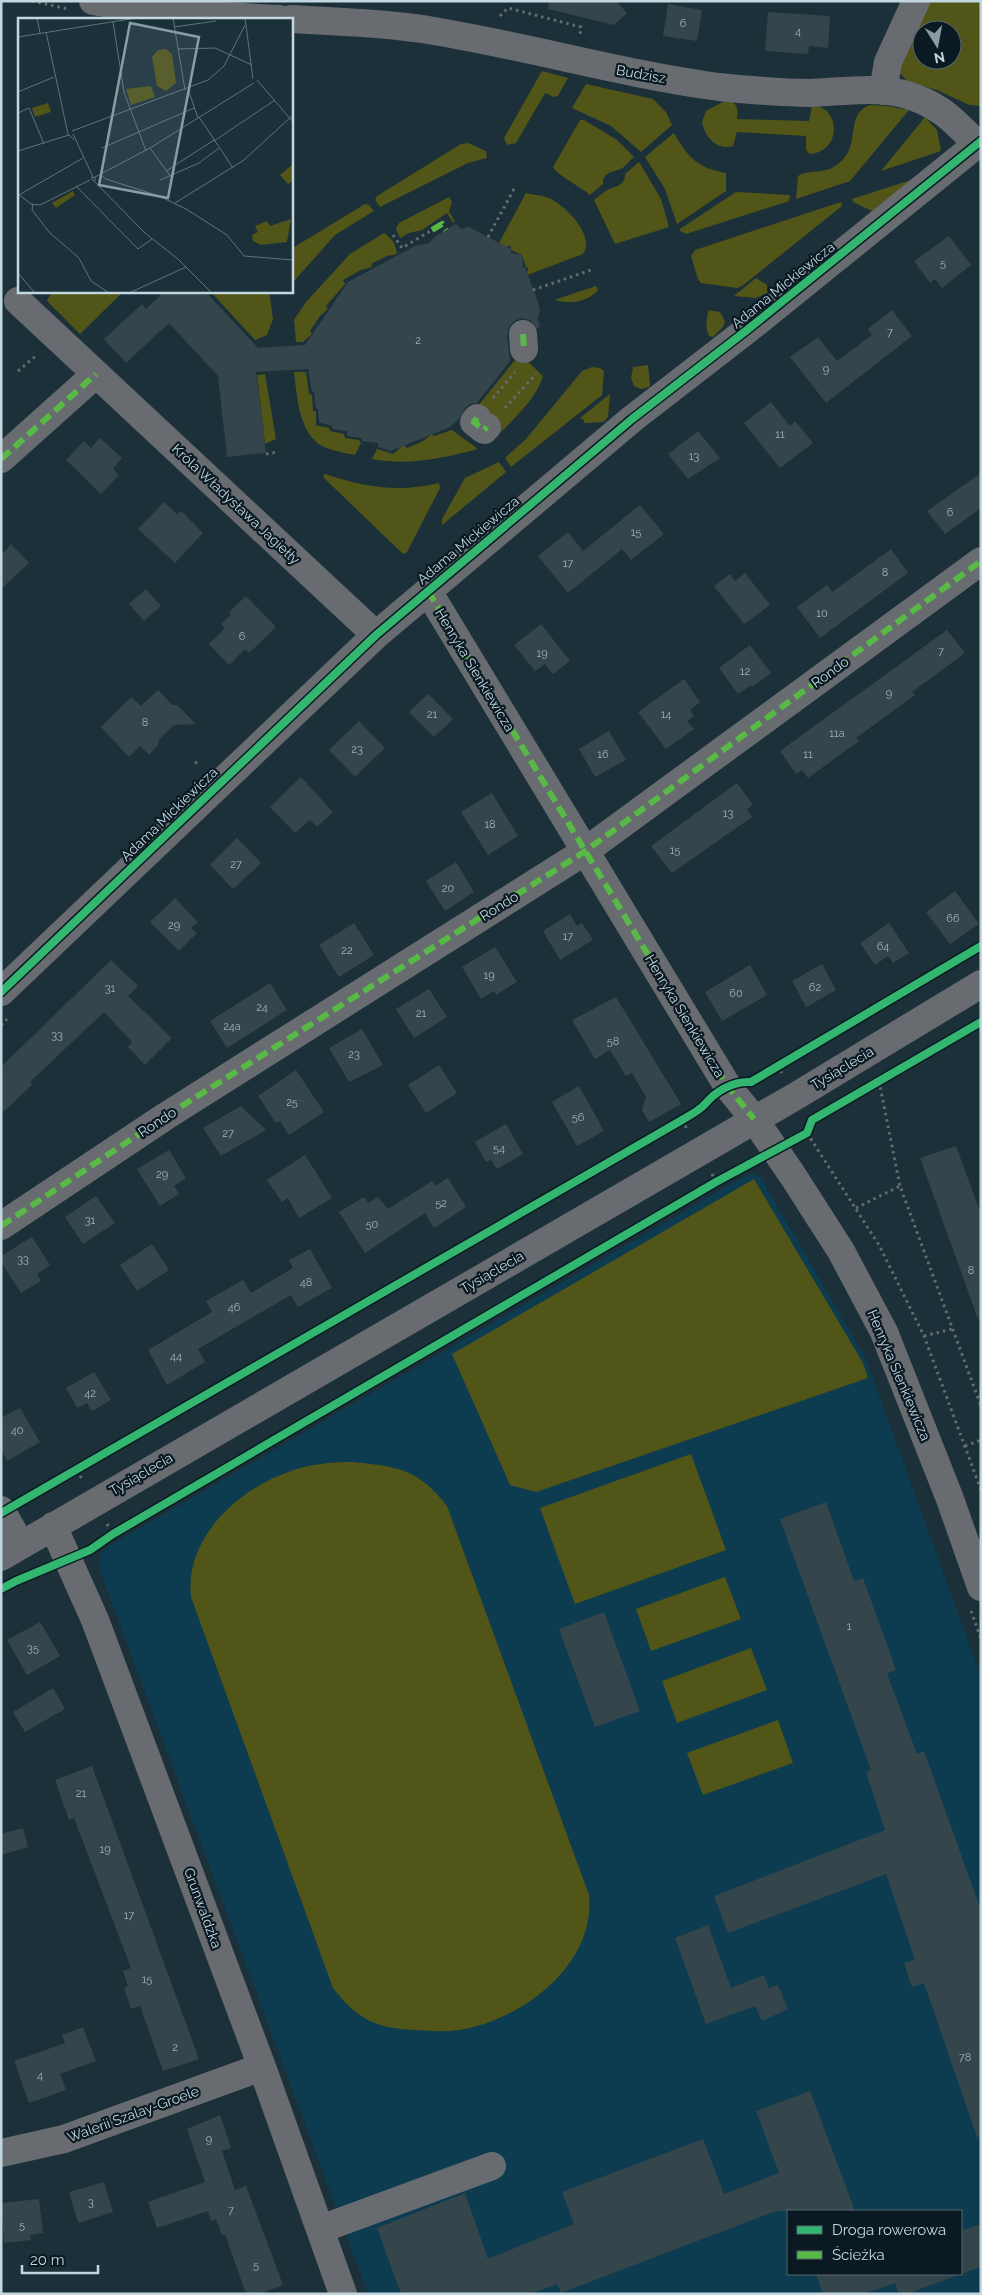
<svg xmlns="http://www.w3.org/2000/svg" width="982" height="2295" font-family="Raleway,sans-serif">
<rect width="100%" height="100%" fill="#1b3039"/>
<path fill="#0d3b4f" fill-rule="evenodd" d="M750 1173 760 1176 866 1359 981 1677V2294H368L99 1568 101 1553 109 1546ZM788 2211H961V2274H788Z"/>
<path fill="#515518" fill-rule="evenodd" d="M927 1H981V106L969 105 937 90 907 81 898 71ZM922 30H952V60H922Z
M542 71 568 78 558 96 554 97 545 93 516 143 507 145 504 138Z
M586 84 653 99 666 112 672 125 641 152 611 126 572 108Z
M725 101C738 102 738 107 737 119L809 121 812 106C839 104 844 151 810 154L806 150V136L737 132 733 146C717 151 705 137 702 122L706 111Z
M870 105 887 106 909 110 850 181 796 199 798 176C813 167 827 178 844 158 859 142 846 113 870 105Z
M925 117 937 130 941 151 881 171Z
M580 120H584L617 140 634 157C630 160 625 167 621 169 612 172 603 172 603 184L590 195C581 187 557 175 553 167Z
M674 133C688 158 698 168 726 173V191L677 224 665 189 645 157Z
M468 143 486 151 487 158 468 163 380 207 375 200 377 196 461 144Z
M639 162 661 199 669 227 615 244 594 200C598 197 601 194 604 192 612 186 625 188 625 174Z
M911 180 872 211 853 202 852 199Z
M736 192 790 195 789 201 686 234 680 231V229Z
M526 193C533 195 542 195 549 198 565 205 596 236 583 254L527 275 528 268 526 267 522 255 511 250V246L503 247 499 243Z
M449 197 452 202 449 212 455 221 453 223 447 213 422 230 409 233 400 238 396 229 399 223Z
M841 202 842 206 742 286 737 288 701 283 698 279 691 256 695 250Z
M365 204 369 205 374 211 335 235 295 280 291 281V249Z
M384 233C392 238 396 245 397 254L387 256 371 264 372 267 361 270 343 280 345 284 326 306 328 309 320 316 310 331 312 334 303 342H296L294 320 306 302 350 254Z
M756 278 767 285V293L756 298 734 296Z
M596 286 598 290C587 303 569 304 554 300Z
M52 291H124L80 334 47 301Z
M210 291H269L273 319 267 335 255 340Z
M709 310 720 312 725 321 723 327 713 337 709 336C705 327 706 319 709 310Z
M520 354 543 376C535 402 509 423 491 442L465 422Z
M648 365 650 384 649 387 641 389 634 386 631 378 633 367Z
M592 367 600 368 604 371 602 395 511 467 505 458 526 439 582 371Z
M294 372H306L309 394 312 395 313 411H316V425L329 428 330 431 344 434 345 438 359 440 361 443 355 455C345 453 334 451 324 447 299 435 297 397 294 372Z
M265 374 276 439 265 444 257 375Z
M610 394 608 417 603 422 584 423V420L580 418Z
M452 430 478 449C444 458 408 466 372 459L377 449 393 454 404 445 407 448 423 441 432 434 434 436Z
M499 462 506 472 442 525V519L465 478Z
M325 474C364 487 398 493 439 483L440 488 407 552 403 554 324 478 323 475Z
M754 1179 863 1363 868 1378 536 1492 510 1485 452 1354Z
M691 1454 726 1550 575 1604 540 1508Z
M352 1462C396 1466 419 1469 447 1506L589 1895C596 1965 522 2020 459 2030 444 2032 429 2031 414 2030 397 2029 378 2027 363 2017 351 2010 342 1999 333 1988L191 1597C184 1538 239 1488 291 1471 311 1464 331 1462 352 1462Z
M725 1577 741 1619 651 1651 636 1609Z
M751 1648 767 1690 677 1723 662 1681Z
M778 1720 793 1763 703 1795 687 1753Z"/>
<path fill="#34464b" d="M549 1H616L627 13 614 25 548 9Z
M668 4 702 10 697 41 663 36Z
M768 12 830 16 828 48 809 46 808 54 765 51Z
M456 224 461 229 469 227 511 249V253L522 255 523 267H525L539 305 540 312 537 318 540 326 537 329 530 320 522 318 514 321 509 328 507 335 510 361 477 403 470 404 465 408 459 419 450 427 391 451 378 447V443L362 441V438L347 436V431L332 429V426L319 422 318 409 316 408 314 392H312L308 369 256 372 266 453 227 457 218 376 169 323 126 363 104 339 142 304 146 309 165 291H205L258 348 305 345 348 282 415 246 429 243 436 236Z
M949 236 971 265 942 288 935 279 930 283 914 261Z
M892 310 912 336 826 403 790 357 818 337 837 361 872 335 868 329Z
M771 402 790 426 795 421 813 443 780 468 744 423Z
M698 431 720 458 688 479 668 454Z
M100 438 122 458 113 469 119 475 101 494 66 460 84 441 91 448Z
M981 473V508L945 534 927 511Z
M164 502 177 514 181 511 203 533 175 563 138 529Z
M640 505 664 534 631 560 622 549 568 593 538 556 568 532 583 551Z
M11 544 29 563 1 589V555Z
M891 549 908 573 820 638 797 607 827 585 832 592Z
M745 573 770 605 744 624 714 586 730 574 735 581Z
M146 589 161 606 144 621 129 604Z
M246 596 276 627 249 653 245 649 229 665 209 644 225 628 221 624 231 614 229 612Z
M541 624 570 661 553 674 545 664 535 671 514 645Z
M947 630 965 653 912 692 915 695 856 738 859 741 808 778 802 770 796 774 780 751Z
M750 645 771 673 752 687 751 685 738 694 719 668Z
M684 679 700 702 690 710 694 716 687 721 694 729 666 749 638 712Z
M158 690 172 705H177L196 724 174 725 159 740 158 745 149 755 140 746 129 757 101 727 131 697 141 706Z
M428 694 453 719 434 737 409 712Z
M359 721 385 748 355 777 329 750Z
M609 731 626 760 595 777 579 749Z
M301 777 333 812 317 827 310 820 295 833 270 807Z
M737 783 753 805 747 809 752 817 672 873 651 846Z
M492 793 518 836 488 855 461 812Z
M237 838 261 863 233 889 210 865Z
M456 862 474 892 445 911 426 881Z
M955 891 979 924 950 944 926 912Z
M175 898 198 922 191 928 197 933 179 951 150 922Z
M570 914 577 926 582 923 593 940 560 960 543 931Z
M354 923 374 955 339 977 319 945Z
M889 923 909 953 893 963 888 956 875 965 860 943Z
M495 947 517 982 496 995 494 991 481 999 462 967Z
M111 960 138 986 128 996 172 1038 145 1065 128 1047 132 1042 104 1012 30 1082 32 1085 1 1114V1067Z
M822 964 836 990 806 1007 792 981Z
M750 965 767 995 722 1021 705 992Z
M270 983 287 1010 227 1048 210 1021Z
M429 989 447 1017 414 1038 396 1009Z
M616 997 681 1104 649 1122 642 1110 646 1097 632 1073 626 1076 610 1050 595 1059 572 1020Z
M362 1029 383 1065 349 1082 329 1048Z
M439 1065 457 1093 426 1113 408 1085Z
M296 1070 324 1112 289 1135 280 1121 276 1123 258 1096Z
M579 1086 604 1131 577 1146 552 1102Z
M241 1106 266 1130 221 1156 203 1128Z
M506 1124 523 1154 497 1169 491 1160 486 1162 475 1142Z
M956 1146 981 1214V1319H978L920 1158Z
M169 1150 186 1178 174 1186 179 1194 160 1206 137 1169Z
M305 1155 332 1198 299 1218 288 1198 282 1202 267 1180Z
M448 1178 466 1207 434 1228 425 1213 365 1253 339 1212 364 1197 368 1203 378 1197 388 1209 432 1181 435 1186Z
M96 1196 115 1223 83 1244 65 1217Z
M32 1237 50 1265 37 1274 41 1281 21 1293 1 1262V1256Z
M152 1244 169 1270 137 1291 120 1265Z
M310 1249 332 1288 298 1307 291 1295 198 1349 205 1362 167 1385 148 1350 212 1312 206 1301 243 1280 251 1293 293 1268 289 1260Z
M94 1372 111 1400 92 1411 87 1403 77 1408 66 1388Z
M20 1408 40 1442 7 1461 1 1450V1418Z
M826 1502 854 1581 863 1578 896 1670 887 1673 917 1754 924 1751 981 1910V2137H977L924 1983 912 1987 904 1963 915 1960 886 1874 728 1933 714 1896 885 1830 866 1772 871 1770 780 1519Z
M604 1612 640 1711 595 1727 559 1629Z
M40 1622 60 1656 27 1675 7 1640Z
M53 1688 65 1709 25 1732 13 1712Z
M92 1766 199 2059 163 2071 140 2006 131 2009 124 1988 128 1986 123 1971 131 1968 74 1818 69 1820 55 1780Z
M23 1828 28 1847 1 1855V1834Z
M708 1925 731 1988 764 1975 769 1988 778 1985 788 2009 762 2021 755 2006 706 2024 675 1938Z
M83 2027 96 2061 60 2074 66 2090 29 2103 14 2061 65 2043 62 2035Z
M810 2091 855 2211H776L561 2293 557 2284 530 2294H401L377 2228 465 2193 488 2259 574 2224 562 2192 703 2139 724 2194 779 2173 756 2111Z
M220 2115 231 2148 222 2151 235 2190 246 2186 283 2285 259 2294H246L225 2234 222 2235 216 2219 211 2221 208 2211 157 2228 148 2202 205 2182 187 2129Z
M104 2182 113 2212 78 2223 69 2192Z
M39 2199 43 2233 30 2235 31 2240 4 2243 1 2203Z
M981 2224V2267L961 2274V2231Z
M816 2274H954L955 2276 907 2294H899L895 2283 864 2294H823Z"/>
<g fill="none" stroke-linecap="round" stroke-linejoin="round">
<path stroke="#656c72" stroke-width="3" stroke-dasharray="2.5 4" stroke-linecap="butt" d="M32 1 68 9
M500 16 508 8 581 27 580 34
M393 235 402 248 432 230
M488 237 515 187
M533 290 591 270
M18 371 37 355
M493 398 515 372
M505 408 536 374
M266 454 278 452
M195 762 199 765
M1 1025 7 1019
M778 1066 782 1073
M879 1081 900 1186
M682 1120 687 1129
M807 1133 879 1245 924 1336 981 1490
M712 1174 716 1182
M856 1208 900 1186 981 1406
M924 1336 952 1329
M965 1446 981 1440
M77 1470 82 1479
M107 1524 113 1534
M971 1611 981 1639"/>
<path stroke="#686b70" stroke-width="28" d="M93 1C155 12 217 16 280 19
M291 19C339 22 387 23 434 31 530 47 623 74 719 87 749 90 780 93 810 93 840 92 874 86 904 94 939 104 952 119 977 144
M883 91 888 62 916 1
M18 301 376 635
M523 334 524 349
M477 418 474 422 484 430 487 427
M1 459 96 374
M428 591 728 1087 754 1119 793 1176 841 1251 884 1332 950 1499 981 1587
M1 992 376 635 632 419 747 330 981 141
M1 1226 166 1116 584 852 981 561
M1 1510 21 1545
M53 1526 95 1620 262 2067 343 2294
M1 1557 796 1096 981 984
M1 2153 64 2139 262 2067
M321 2229 492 2166"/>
<path stroke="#58b947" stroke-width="6" stroke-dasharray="12 6" stroke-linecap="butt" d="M432 230 442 224 446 230
M523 334 524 349
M477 418 474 422 484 430 487 427
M1 459 96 374
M428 591 728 1087 754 1119
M1 1226 166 1116 584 852 981 561"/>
<g stroke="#0b1a22" stroke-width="11">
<path id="cycleway" d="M1 992 376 635 632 419 747 330 981 141
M1 1513 682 1120C689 1116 700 1110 705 1104 716 1091 733 1081 751 1082L981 946
M1 1589 16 1581 90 1550 113 1534 716 1182 807 1133 812 1120 981 1022"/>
</g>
<use href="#cycleway" stroke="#33b770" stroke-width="8"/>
</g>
<g text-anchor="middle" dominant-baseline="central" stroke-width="4.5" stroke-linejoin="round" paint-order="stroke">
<g font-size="11" fill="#9fb3bc">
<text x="683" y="23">6</text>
<text x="798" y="31">4</text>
<text x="943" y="263">5</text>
<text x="890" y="332">7</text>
<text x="418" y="340">2</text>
<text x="826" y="369">9</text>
<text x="780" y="434">11</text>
<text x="694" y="456">13</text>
<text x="950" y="512">6</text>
<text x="636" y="532">15</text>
<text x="568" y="563">17</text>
<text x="885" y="572">8</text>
<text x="822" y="613">10</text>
<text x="242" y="636">6</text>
<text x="941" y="651">7</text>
<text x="542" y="653">19</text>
<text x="745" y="671">12</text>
<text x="889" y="693">9</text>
<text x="432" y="714">21</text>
<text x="666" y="714">14</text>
<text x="145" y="722">8</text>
<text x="837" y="733">11a</text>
<text x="357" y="749">23</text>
<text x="603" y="754">16</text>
<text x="808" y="754">11</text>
<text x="728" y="813">13</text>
<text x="490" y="824">18</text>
<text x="675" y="850">15</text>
<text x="236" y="864">27</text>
<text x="448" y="888">20</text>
<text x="953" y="918">66</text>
<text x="174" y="925">29</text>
<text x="568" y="936">17</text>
<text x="883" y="946">64</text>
<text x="347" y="950">22</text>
<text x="489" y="975">19</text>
<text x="815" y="987">62</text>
<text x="110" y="988">31</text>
<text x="736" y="993">60</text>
<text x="262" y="1007">24</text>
<text x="421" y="1013">21</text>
<text x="232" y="1026">24a</text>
<text x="57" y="1035">33</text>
<text x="613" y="1041">58</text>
<text x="354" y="1054">23</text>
<text x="292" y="1102">25</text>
<text x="578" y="1117">56</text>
<text x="228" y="1133">27</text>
<text x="499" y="1148">54</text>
<text x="162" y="1174">29</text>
<text x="441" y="1203">52</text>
<text x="90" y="1220">31</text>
<text x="372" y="1224">50</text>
<text x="23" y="1259">33</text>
<text x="971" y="1270">8</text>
<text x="306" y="1282">48</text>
<text x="234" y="1307">46</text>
<text x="176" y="1356">44</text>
<text x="90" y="1393">42</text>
<text x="17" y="1430">40</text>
<text x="849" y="1626">1</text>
<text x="33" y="1648">35</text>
<text x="81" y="1793">21</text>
<text x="105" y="1849">19</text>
<text x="129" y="1915">17</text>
<text x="147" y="1979">15</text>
<text x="175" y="2047">2</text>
<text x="965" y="2057">78</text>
<text x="40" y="2075">4</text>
<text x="209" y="2139">9</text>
<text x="91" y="2202">3</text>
<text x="231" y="2210">7</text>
<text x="22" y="2225">5</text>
<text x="256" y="2265">5</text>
</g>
<g font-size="14" fill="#c3d7e1" stroke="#0b1a22">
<text transform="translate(641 74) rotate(10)">Budzisz</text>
<text transform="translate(783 285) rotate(-39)">Adama Mickiewicza</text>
<text transform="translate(236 504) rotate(43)">Króla Władysława Jagiełły</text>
<text transform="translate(468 540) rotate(-40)">Adama Mickiewicza</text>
<text transform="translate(475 670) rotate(59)">Henryka Sienkiewicza</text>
<text transform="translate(830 672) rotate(-36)">Rondo</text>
<text transform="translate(169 814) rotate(-44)">Adama Mickiewicza</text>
<text transform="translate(499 906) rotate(-32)">Rondo</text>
<text transform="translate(685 1016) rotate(59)">Henryka Sienkiewicza</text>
<text transform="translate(842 1068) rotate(-31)">Tysiąclecia</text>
<text transform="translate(157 1122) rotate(-33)">Rondo</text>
<text transform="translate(492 1272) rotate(-30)">Tysiąclecia</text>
<text transform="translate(899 1375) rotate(67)">Henryka Sienkiewicza</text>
<text transform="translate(141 1474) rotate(-30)">Tysiąclecia</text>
<text transform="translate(203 1908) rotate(70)">Grunwaldzka</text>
<text transform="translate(133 2114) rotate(-20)">Walerii Szalay-Groele</text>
</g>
</g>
<g transform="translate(18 18)">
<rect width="275" height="275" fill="#1b3039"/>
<path d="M148 31 154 36 158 65 148 73 139 68 134 39 140 32ZM133 68 137 79 113 87 108 71ZM30 85 33 94 17 99 14 90ZM275 146V163L270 166 262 157ZM55 173 57 177 38 190 34 185ZM273 201 269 224 243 227 235 223 234 217 240 214 237 208 249 203 252 208Z" fill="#515518"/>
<path fill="none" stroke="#5e737c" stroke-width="1" d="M19 0 22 15M155 0 167 72M227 0 235 61M95 4 106 74 128 133M156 9 198 3M28 14 50 116 56 122M0 19 118 0M160 31 197 30 234 47M275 41V21M239 62 275 104M170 71 180 100M0 74 36 59M0 95 11 90 26 126M181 99 215 150M54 113 190 62 206 48 227 7M55 116 75 159M196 123 257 82M84 130 176 90M132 130 153 159M0 133 51 117M148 153 196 122M83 157 88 161 141 178 168 191 209 217 226 238 275 242M77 159 132 130 236 65M142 162 181 145 201 130M77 163V159L73 160 127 215 160 241 194 275M58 168 120 231 134 221M0 176 13 186 22 187 72 162M1 177 65 140M157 185 226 142 275 97M15 186 14 192 31 214 61 240 73 263 91 275M0 255 17 275M111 275 168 249"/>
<path fill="#889da6" fill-opacity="0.15" stroke="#889da6" stroke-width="2.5" d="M112 5 181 19 150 180 81 167Z"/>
<rect width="275" height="275" fill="none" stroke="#c3d7e1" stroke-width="2.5"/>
</g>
<rect width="982" height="2295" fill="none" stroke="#c3d7e1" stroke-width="5"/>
<rect x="787" y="2210" width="175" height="65" fill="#0b1a22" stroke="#55666e"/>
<rect x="797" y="2226" width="25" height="8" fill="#33b770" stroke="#55666e"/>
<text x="832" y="2235" font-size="15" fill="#c3d7e1">Droga rowerowa</text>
<rect x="797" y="2251" width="25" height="8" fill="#58b947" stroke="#55666e"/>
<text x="832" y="2260" font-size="15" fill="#c3d7e1">Ścieżka</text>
<g transform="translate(937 45) rotate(169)"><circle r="24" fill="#0b1a22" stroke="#55666e"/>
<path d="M0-4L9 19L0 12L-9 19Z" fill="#889da6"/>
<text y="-8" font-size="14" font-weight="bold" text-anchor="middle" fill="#c3d7e1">N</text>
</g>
<path d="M22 2265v8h76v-8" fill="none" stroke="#c3d7e1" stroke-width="2.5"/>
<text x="30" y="2265" font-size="15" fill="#c3d7e1" stroke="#0b1a22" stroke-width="4" paint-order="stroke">20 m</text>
</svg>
